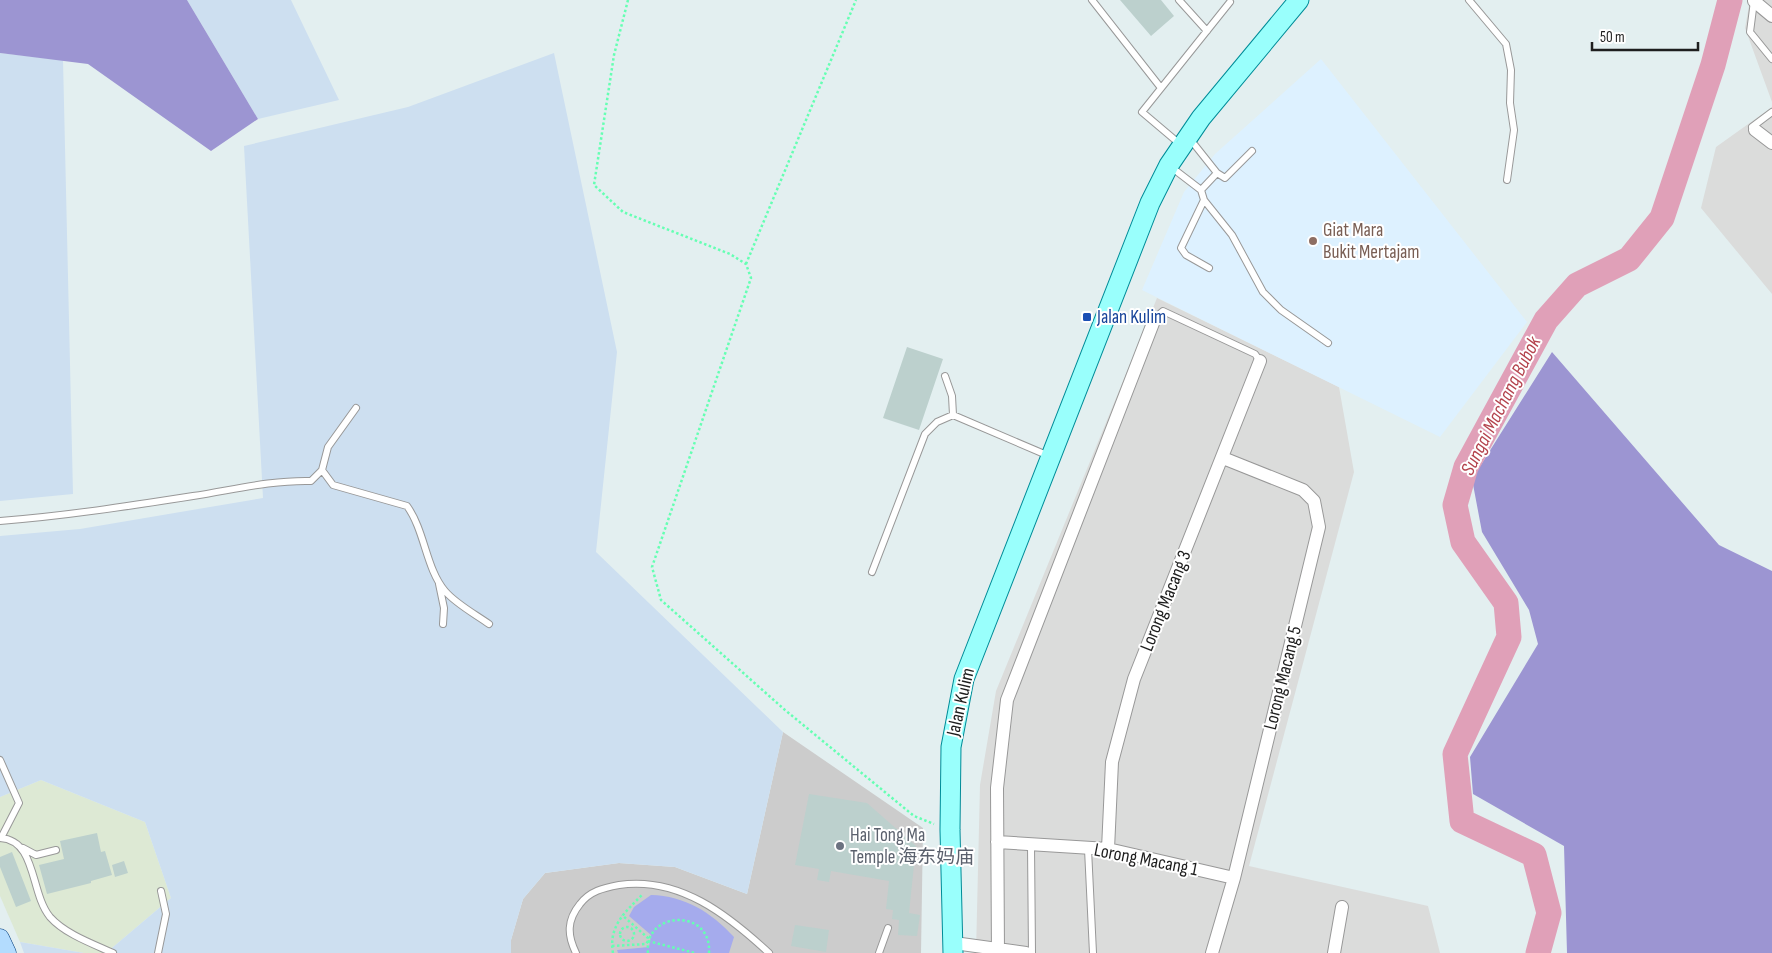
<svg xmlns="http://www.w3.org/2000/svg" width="1772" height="953" font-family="'Sofia Sans Condensed','Noto Sans SC',sans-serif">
<rect width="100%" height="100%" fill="#e3eff0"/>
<path fill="#dbdcdb" d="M1750 0H1772V102L1745 28Z
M1772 107V294L1701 208 1716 147Z
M1157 298 1339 387 1354 472 1249 866 1428 906 1440 953H976L980 785 996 691Z"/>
<path fill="#dde9d4" d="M41 780 145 822 171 898 106 953H84L20 942 0 896V797Z"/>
<path fill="#ddf1ff" d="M1321 59 1527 322 1440 437 1142 290 1184 192 1215 154Z"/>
<path fill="#ccc" d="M783 732 923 828 921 953H511V940L523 899 545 873 619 863 675 867 747 894Z"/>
<path fill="#cddff0" d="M187 0H291L339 100 258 119Z
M0 53 63 60 73 494 0 501Z
M554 53 617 352 596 552 783 732 747 894 675 867 619 863 545 873 523 899 511 940V953H106L171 898 145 822 41 780 0 797V536L80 529 263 498 244 146 408 107Z
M20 942 84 953H24Z"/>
<path fill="#a5abed" d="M651 895C685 896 711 912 734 937L729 953H618L617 950 649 947 651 935 629 916 634 907Z"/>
<path fill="#9c95d2" d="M0 0H187L258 119 211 151 88 64 0 53Z
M1552 352 1719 545 1772 571V953H1567L1564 846 1473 794 1470 757 1538 644 1529 610 1482 532 1472 479Z"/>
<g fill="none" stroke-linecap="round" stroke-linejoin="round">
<path stroke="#e0a0b8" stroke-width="25" d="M1538 953 1549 913 1534 855 1462 821 1455 754 1509 637 1506 603 1463 542 1455 505 1466 467 1546 320 1577 285 1629 259 1662 218 1713 65 1730 0"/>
</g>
<path fill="#bcd0cd" d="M1120 0H1161L1174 16 1151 36Z
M907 347 943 359 919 430 883 418Z
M809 794 867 803 916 846 909 913 920 915 917 936 898 935 899 920 892 919 893 910 886 909 889 881 831 871 829 882 817 880 819 869 795 865Z
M97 833 101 852 105 851 112 875 91 881V883L47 894 39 865 64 859 60 841Z
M12 852 31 901 16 907 0 867V857Z
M124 861 128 873 115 877 112 865Z
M795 925 829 930 826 952 791 946Z"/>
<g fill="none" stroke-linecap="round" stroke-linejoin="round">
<g stroke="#989898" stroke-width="8">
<path id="service" d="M1092 0 1161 88
M1179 0 1207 31
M1469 0 1506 44 1511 70 1510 103 1514 130 1507 180
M1754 1 1750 32 1772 59
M1754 130 1752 127 1772 112
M1190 139 1217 173 1225 178 1252 151
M1181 145 1142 112 1230 2
M1171 167 1201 190 1204 200 1181 248 1186 255 1209 268
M1201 190 1217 173
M1204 200 1232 235 1263 292 1281 310 1328 343
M1155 318 1163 311 1255 354 1260 361
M945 376 952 396 953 415 1049 456
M322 470 333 485 407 506C425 531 426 569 445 591 456 604 475 614 489 624
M0 521C65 516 129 506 193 496 233 490 270 480 311 481L322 470 328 447 356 408
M872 572 925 434 937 422 953 415
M439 584 444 608 443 624
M0 760 19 803 1 838
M0 838C37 840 30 893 50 917 65 934 93 944 113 953
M1031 846 1032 953
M23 848 36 855 56 850
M1088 849 1093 953
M158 953 166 914 161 891
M576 953C567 935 567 920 580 904 590 891 603 888 619 885 679 876 728 915 769 953
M879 953 888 928"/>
</g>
<g stroke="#989898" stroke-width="14">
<path id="minor" d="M1754 1 1772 16
M1755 130 1772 143
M997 842 1108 849 1234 878
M1108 849 1112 762 1134 679 1260 361
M954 943 1026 953
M998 953 997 788 1007 700 1155 318
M1212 953 1234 878 1319 527 1314 501 1303 490 1223 458
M1334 953 1342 907"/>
</g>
<g stroke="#003b7a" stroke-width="19">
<path id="secondary" d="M0 938 7 953"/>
</g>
<g stroke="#008c98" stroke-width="21">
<path id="primary" d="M953 953 950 830 951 747 964 679 1150 203 1169 165 1201 118 1299 0"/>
</g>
<path stroke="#65ffb3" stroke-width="2.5" stroke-dasharray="2.5 2.5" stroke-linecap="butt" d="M628 0 614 55 594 185 623 212 730 254 746 264 751 278 652 567 661 600 785 710 914 816 934 824
M746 264 856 0
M620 934a7 7 0 1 1 14 0a7 7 0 1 1-14 0Z
M648 941 695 953
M612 946 646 944 648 941V938L622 915
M613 953C608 926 626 911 643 894
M648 953C643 911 712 907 709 953"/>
<use href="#service" stroke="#fff" stroke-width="6"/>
<use href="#minor" stroke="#fff" stroke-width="12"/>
<use href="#secondary" stroke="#b3dcfe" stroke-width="18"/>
<use href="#primary" stroke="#99fffc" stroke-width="19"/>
</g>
<circle fill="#8d6e63" stroke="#fff" stroke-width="2" cx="1313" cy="241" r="5"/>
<rect fill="#1a4fb4" stroke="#fff" stroke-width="2" x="1082" y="312" width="10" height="10" rx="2.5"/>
<circle fill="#6b7280" stroke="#fff" stroke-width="2" cx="840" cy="846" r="5"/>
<g text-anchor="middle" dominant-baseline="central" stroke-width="4" stroke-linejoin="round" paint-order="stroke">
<g font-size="19" fill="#785e54" stroke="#fff" text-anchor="start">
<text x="1323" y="230">Giat Mara<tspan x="1323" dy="22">Bukit Mertajam</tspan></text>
</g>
<g font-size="19" fill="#164399" stroke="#fff" text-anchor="start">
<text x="1097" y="317">Jalan Kulim</text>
</g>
<g font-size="19" fill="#1e1e1e" stroke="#fff">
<text transform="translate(1166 601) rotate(-68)">Lorong Macang 3</text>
<text transform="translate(1283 678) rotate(-76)">Lorong Macang 5</text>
<text transform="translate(961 702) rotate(-77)">Jalan Kulim</text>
<text transform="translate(1146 860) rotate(11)">Lorong Macang 1</text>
</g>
<g font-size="19" fill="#5b616d" stroke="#fff" text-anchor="start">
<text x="850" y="835">Hai Tong Ma<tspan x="850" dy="22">Temple 海东妈庙</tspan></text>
</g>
<g font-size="20" font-style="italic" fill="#b4444e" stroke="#fff">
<text transform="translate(1501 406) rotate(-63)">Sungai Machang Bubok</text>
</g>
</g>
<path d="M1592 42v8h106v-8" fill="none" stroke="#1e1e1e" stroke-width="2.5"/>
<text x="1600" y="42" font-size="15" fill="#1e1e1e" stroke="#ffffff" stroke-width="4" paint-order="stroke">50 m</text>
</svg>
